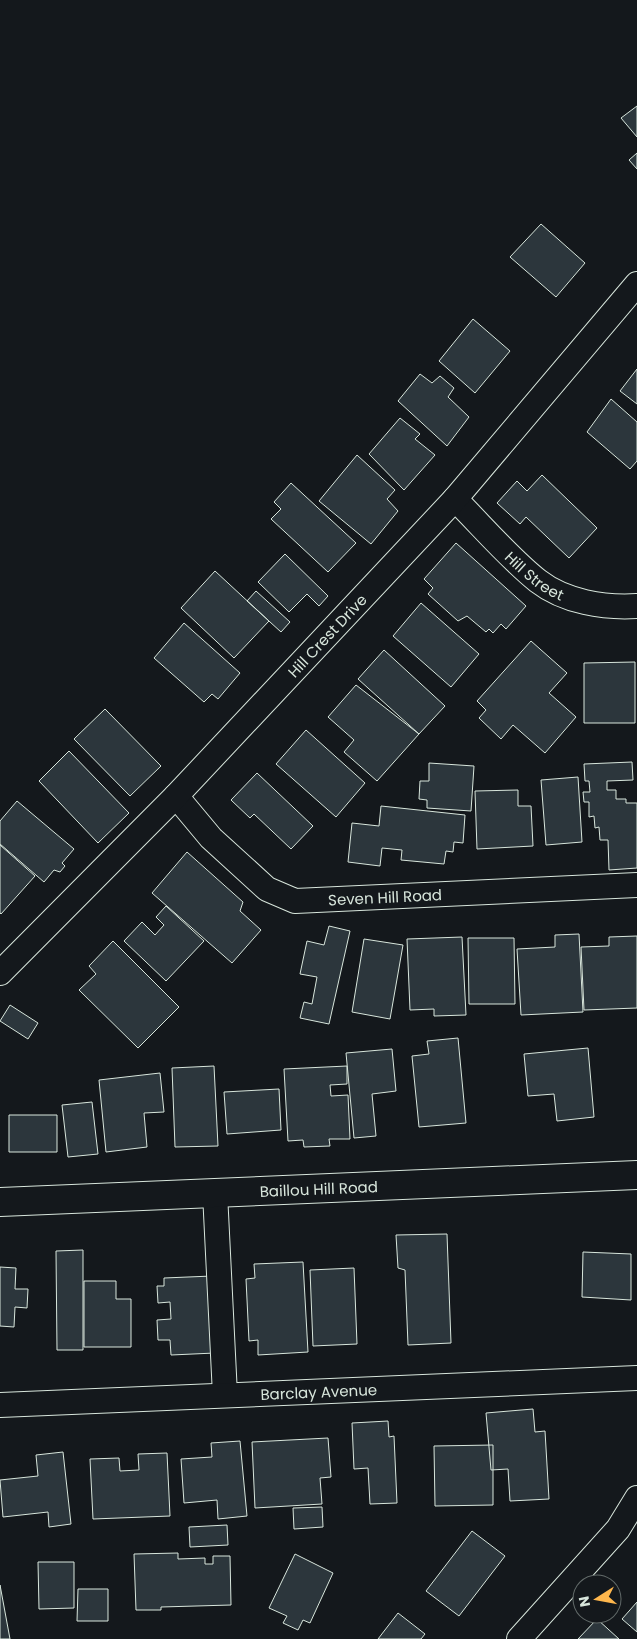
<svg xmlns="http://www.w3.org/2000/svg" width="637" height="1639" font-family="Poppins,sans-serif">
<rect width="100%" height="100%" fill="#14181c"/>
<path fill="#2c363c" stroke="#d8e6dc" d="M637 106V137L621 118Z
M637 153V169L629 160Z
M541 224 585 263 556 297 510 257Z
M473 319 510 351 475 393 439 361Z
M637 369V404L620 391Z
M420 374 432 383 440 376 454 388 448 397 469 417 447 446 398 401Z
M611 399 637 422V461L630 469 587 432Z
M400 418 420 434 415 439 435 455 404 490 369 454Z
M357 455 395 490 387 499 398 511 371 544 319 501Z
M542 475 597 528 569 558 526 517 520 524 497 503 517 481 527 491Z
M291 483 356 543 328 572 271 519 281 509 274 502Z
M456 543 526 606 506 629 501 624 493 633 489 629 486 632 467 616 458 621 428 594 433 588 424 579Z
M285 554 328 596 319 606 307 594 289 612 258 582Z
M215 571 269 621 234 658 181 608Z
M256 591 290 622 281 632 247 601Z
M421 603 479 654 451 687 393 636Z
M184 623 240 673 218 699 212 694 204 702 154 658Z
M531 641 567 673 549 693 576 717 545 753 513 725 501 739 479 718 486 710 477 701Z
M384 650 445 706 419 734 358 679Z
M635 662V723H584V663Z
M356 685 419 734 377 781 344 752 354 740 328 717Z
M105 709 161 766 130 796 74 739Z
M306 730 365 783 336 817 276 764Z
M69 751 129 813 98 843 39 781Z
M632 762 633 780 607 781V790H616V799H626V803H637V868L609 870 608 840H600L599 827 595 828 594 816 589 817V802H584L583 792H590L589 781H585L584 764Z
M429 763 474 766 471 811 427 808V800L419 799 420 781H429Z
M257 773 313 826 291 849 254 814 250 818 231 800Z
M578 777 582 842 546 845 541 780Z
M518 790V806H531L533 846 477 849 475 791Z
M17 801 74 849 62 863 65 866 60 872 54 870 44 882 0 844V821Z
M381 806 465 815 463 843 454 842 453 852 446 851 444 864 401 860 402 850 382 848 380 866 348 862 352 823 379 826Z
M0 845 35 876 1 914 0 913Z
M187 852 243 902 240 911 261 930 232 963 152 893Z
M166 906 204 941 166 981 124 941 142 922 155 935 164 925 156 917Z
M329 926 350 931 329 1024 300 1018 304 1002 312 1004 317 977 300 974 307 941 324 945Z
M579 934 583 1012 521 1015 517 949 555 947V935Z
M637 936V1008L584 1010 581 947 609 946V937Z
M462 937 466 1015 434 1016V1009L410 1010 407 939Z
M468 938H514L515 1004H469Z
M364 939 403 945 390 1019 352 1012Z
M113 941 179 1007 138 1048 79 990 96 974 89 966Z
M10 1005 38 1023 28 1039 0 1021Z
M458 1038 466 1123 419 1127 412 1056 429 1054 427 1041Z
M588 1048 594 1117 557 1121 554 1094 528 1096 524 1054Z
M392 1049 396 1091 372 1094 376 1136 354 1138 346 1053Z
M214 1066 218 1146 175 1147 172 1068Z
M347 1066V1084L330 1085 331 1096 348 1095 350 1139H329L330 1146 304 1147 303 1140 288 1141 284 1069Z
M160 1073 164 1112 144 1113 147 1147 106 1152 99 1080Z
M279 1089 281 1130 227 1134 224 1092Z
M92 1102 98 1154 68 1157 62 1105Z
M9 1115H57V1152H9Z
M447 1234 451 1343 408 1345 405 1270 398 1268 396 1235Z
M83 1250V1350H57L56 1251Z
M583 1252 631 1254V1300L582 1297Z
M303 1262 308 1352 258 1355V1340L249 1341 246 1279 255 1278 254 1264Z
M0 1267 16 1268 15 1289H28L27 1308 15 1307 14 1327 0 1326Z
M354 1268 357 1344 313 1346 310 1270Z
M212 1276 215 1353 171 1355 170 1340H158L157 1320 171 1319 170 1302 158 1303 157 1286H164V1278Z
M84 1281H116V1299H131V1347H84Z
M533 1409 535 1432 545 1431 549 1499 510 1501 508 1469 491 1470 486 1413Z
M388 1421 389 1437 394 1436 397 1503 370 1504 368 1468 354 1469 352 1423Z
M328 1438 331 1477 320 1478 322 1504 255 1508 252 1442Z
M240 1441 247 1516 218 1519 217 1500 184 1503 181 1459 212 1457 211 1443Z
M493 1445V1505L435 1506 434 1446Z
M63 1452 71 1524 49 1527 48 1512 3 1517 0 1480 38 1476 36 1455Z
M167 1453 170 1516 93 1519 90 1459 119 1458 120 1471 139 1470 138 1454Z
M322 1507 323 1527 294 1529 293 1508Z
M227 1525 228 1545 190 1547 189 1527Z
M472 1531 505 1556 459 1616 426 1591Z
M178 1553V1559L205 1558V1564H213V1556H230L231 1605 161 1607V1610H136L134 1554Z
M295 1554 333 1573 310 1623 303 1620 298 1630 283 1623 287 1616 269 1608Z
M38 1562H74V1608L39 1609Z
M0 1585 10 1639H0Z
M78 1589H108V1621H77Z
M637 1602V1632L622 1619Z
M398 1613 425 1634 421 1639H378Z
M597 1619 619 1639H578Z"/>
<g fill="none" stroke-linecap="round" stroke-linejoin="round">
<g stroke="#d8e6dc" stroke-width="26">
<g id="minor">
<path id="s1" d="M455 499C482 526 509 558 538 581 565 602 604 608 637 606"/>
<path id="s2" d="M176 796 211 838 267 889 295 901 637 885"/>
<path id="s3" d="M0 973 176 796 455 499 637 284"/>
<path d="M215 1193 225 1395"/>
<path id="s4" d="M0 1405 637 1378"/>
<path d="M519 1639 618 1529 637 1498"/>
</g>
</g>
<g stroke="#d8e6dc" stroke-width="30">
<g id="secondary">
<path id="s5" d="M0 1202 637 1175"/>
</g>
</g>
<use href="#minor" stroke="#14181c" stroke-width="24"/>
<use href="#secondary" stroke="#14181c" stroke-width="28"/>
</g>
<g text-anchor="middle" dominant-baseline="central" stroke-width="4" stroke-linejoin="round" paint-order="stroke">
<g font-size="15" fill="#d8e6dc" stroke="#14181c">
<text stroke="none"><textPath href="#s1" startOffset="111">Hill Street</textPath></text>
<text stroke="none"><textPath href="#s3" startOffset="470">Hill Crest Drive</textPath></text>
<text stroke="none"><textPath href="#s2" startOffset="251">Seven Hill Road</textPath></text>
<text stroke="none"><textPath href="#s5" startOffset="319">Baillou Hill Road</textPath></text>
<text stroke="none"><textPath href="#s4" startOffset="319">Barclay Avenue</textPath></text>
</g>
</g>
<g transform="translate(597 1599) rotate(259)"><circle r="24" fill="#14181c" stroke="#626a69"/>
<path d="M0-4L9 19L0 12L-9 19Z" fill="#ffb74d"/>
<text y="-8" font-size="14" font-weight="bold" text-anchor="middle" fill="#d8e6dc">N</text>
</g>
</svg>
